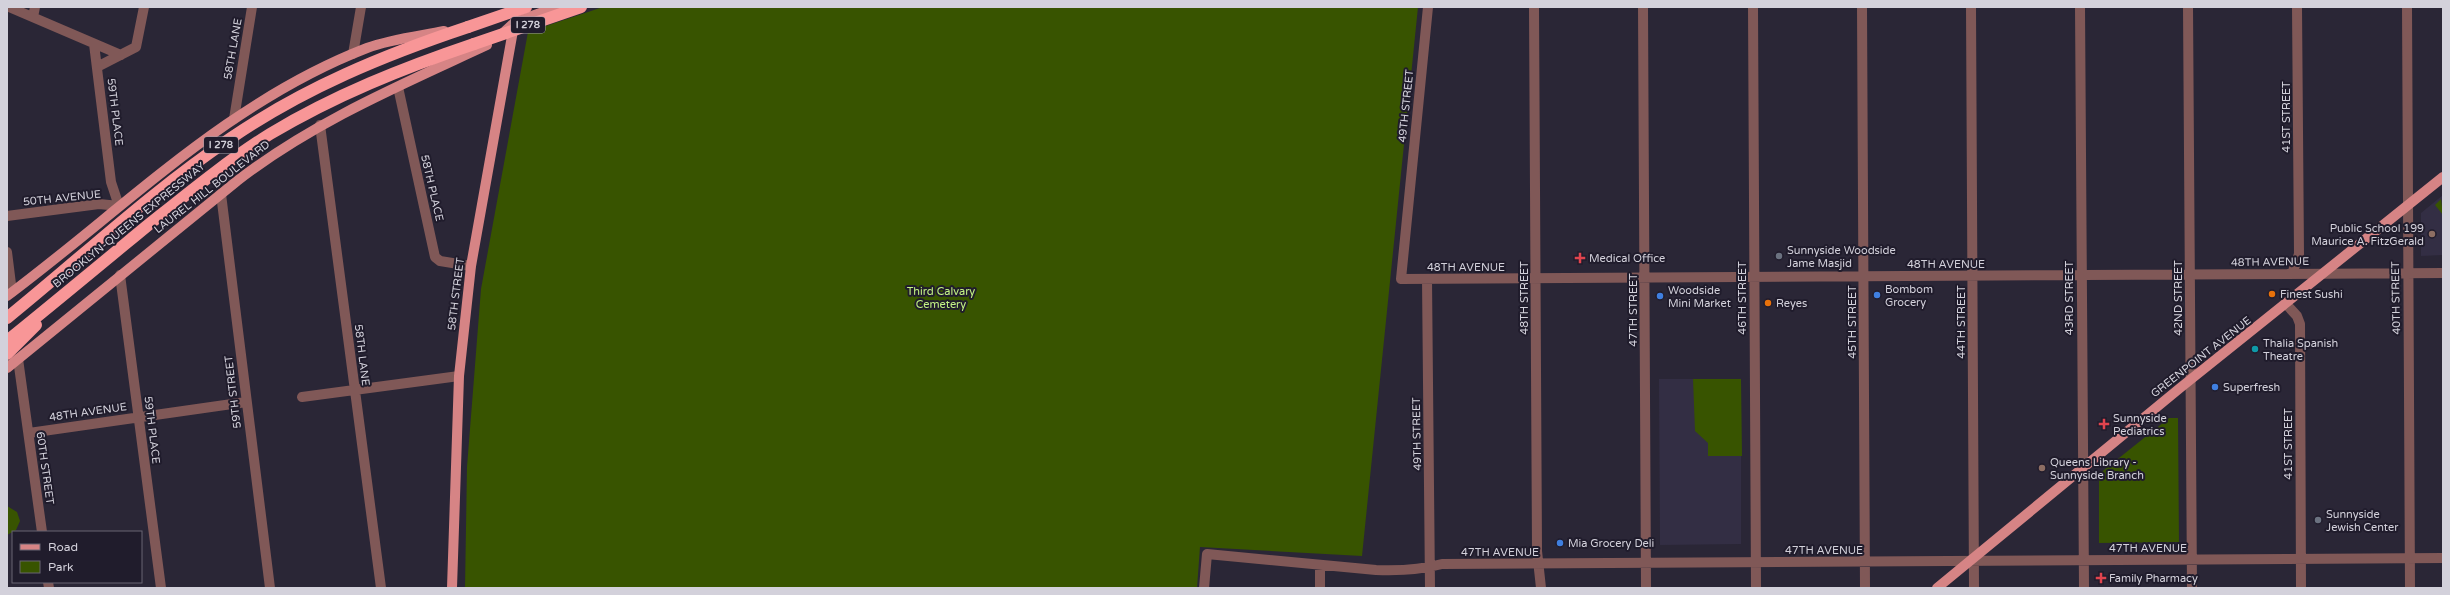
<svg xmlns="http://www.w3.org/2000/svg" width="2450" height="595" font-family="'Varela Round',sans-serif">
<rect width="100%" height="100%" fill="#2a2636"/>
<path fill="#332e44" d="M2443 195V255L2421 256V213Z
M1659 379H1741V544L1660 545Z"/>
<path fill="#385400" d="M603 7H1418L1362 556 1200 547 1197 588H465L467 467 481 289 528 32Z
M2441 199 2443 215 2435 205Z
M1693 379H1741L1742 456H1708V443L1695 431Z
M2169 418H2178L2179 542 2099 543V474Z
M7 506 17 512 20 521 16 530 7 535Z"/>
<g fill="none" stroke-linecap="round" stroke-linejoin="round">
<path stroke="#805857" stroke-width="10" d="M9 7 121 55
M1428 7 1401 279 2443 273
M1534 7 1537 551 1541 588
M1643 7 1646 588
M1753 7 1756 588
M1862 7 1865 588
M1971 7 1974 588
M2080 7 2084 588
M2188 7 2192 588
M2407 7 2410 588
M33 17 35 7
M94 44 111 182 119 206
M353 54 361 7
M97 67 136 47 144 7
M398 87 435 257 440 261 471 266
M234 119 252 7
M320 125 381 588
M221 194 270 588
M7 216 99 204 119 206
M7 252 12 292
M2292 274 2299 254 2297 7
M120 275 161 588
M1427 279 1430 588
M2286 304 2297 316 2300 324 2301 588
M18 359 42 532
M302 397 459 376
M29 433 246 402
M1320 565V588
M48 582 49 588
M1204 588 1207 554 1376 570C1400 571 1420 570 1442 564L2443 558"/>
<path stroke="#d68485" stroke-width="10" d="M501 35 515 22 557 7
M7 296C125 208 227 102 367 48 391 39 419 36 444 31
M7 368 237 181C313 122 401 85 487 45
M452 588 459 376 471 266 514 25
M1937 588 2180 388 2443 177"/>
<path stroke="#f89697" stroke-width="12" d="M7 318C81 258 152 191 231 138 304 88 384 55 468 27
M7 341C54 303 101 264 147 226 187 194 227 161 270 134 335 95 403 68 474 44
M7 354 36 325"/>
<path stroke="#f89697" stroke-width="12" d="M468 27 526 7
M474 44 581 7"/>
</g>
<g fill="#8d6e63" stroke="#201c2c" stroke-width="1.5">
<circle cx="2432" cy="234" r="4"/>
<circle cx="2042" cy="468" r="4"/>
</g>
<g fill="#6b7280" stroke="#201c2c" stroke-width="1.5">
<circle cx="1779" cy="256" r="4"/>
<circle cx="2318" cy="520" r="4"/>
</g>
<g fill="#e0444e" stroke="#201c2c" stroke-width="1.5">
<path d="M1578 252h4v4h4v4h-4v4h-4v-4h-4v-4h4z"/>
<path d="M2102 418h4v4h4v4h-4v4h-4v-4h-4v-4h4z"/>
<path d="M2099 572h4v4h4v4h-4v4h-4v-4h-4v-4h4z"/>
</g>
<g fill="#e8710a" stroke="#201c2c" stroke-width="1.5">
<circle cx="2272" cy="294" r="4"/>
<circle cx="1768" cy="303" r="4"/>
</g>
<g fill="#3f7fe0" stroke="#201c2c" stroke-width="1.5">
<circle cx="1877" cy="295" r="4"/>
<circle cx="1660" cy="296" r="4"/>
<circle cx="2215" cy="387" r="4"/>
<circle cx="1560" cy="543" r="4"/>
</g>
<circle fill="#0f9aa8" stroke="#201c2c" stroke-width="1.5" cx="2255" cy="349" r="4"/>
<g text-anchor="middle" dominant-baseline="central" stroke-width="4" stroke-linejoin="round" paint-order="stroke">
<g fill="#201c2c" stroke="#9d9ba6" stroke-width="1">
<rect x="511" y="17" width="34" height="16" rx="3"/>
<rect x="204" y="137" width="34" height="16" rx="3"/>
</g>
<g font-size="10" font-weight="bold" fill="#d3d1db">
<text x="528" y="25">I 278</text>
<text x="221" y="145">I 278</text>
</g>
<g font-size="11" fill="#d3d1db" stroke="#201c2c">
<text transform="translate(233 49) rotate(-80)">58TH LANE</text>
<text transform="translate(1406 106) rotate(-84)">49TH STREET</text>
<text transform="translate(115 112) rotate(83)">59TH PLACE</text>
<text transform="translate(2286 117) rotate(-90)">41ST STREET</text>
<text transform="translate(212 187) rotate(-38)">LAUREL HILL BOULEVARD</text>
<text transform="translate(432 188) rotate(77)">58TH PLACE</text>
<text transform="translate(62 198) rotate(-6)">50TH AVENUE</text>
<text transform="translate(129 225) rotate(-39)">BROOKLYN-QUEENS EXPRESSWAY</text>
<text transform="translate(2270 262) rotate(-1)">48TH AVENUE</text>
<text x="1946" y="264">48TH AVENUE</text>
<text x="1466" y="267">48TH AVENUE</text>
<text transform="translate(456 294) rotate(-83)">58TH STREET</text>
<text transform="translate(1524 298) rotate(-90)">48TH STREET</text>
<text transform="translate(1742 298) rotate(-90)">46TH STREET</text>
<text transform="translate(2069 298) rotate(-90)">43RD STREET</text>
<text transform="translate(2178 298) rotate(-90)">42ND STREET</text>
<text transform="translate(2396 298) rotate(-91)">40TH STREET</text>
<text transform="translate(1633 310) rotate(-90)">47TH STREET</text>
<text transform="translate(1852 322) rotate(-90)">45TH STREET</text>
<text transform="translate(1961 322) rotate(-90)">44TH STREET</text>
<text transform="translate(362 355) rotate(83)">58TH LANE</text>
<text transform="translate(2201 357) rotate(-38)">GREENPOINT AVENUE</text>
<text transform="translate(233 392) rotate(-97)">59TH STREET</text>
<text transform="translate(88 412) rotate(-8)">48TH AVENUE</text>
<text transform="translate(152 430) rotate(83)">59TH PLACE</text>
<text transform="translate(1417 434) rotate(-91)">49TH STREET</text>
<text transform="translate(2288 444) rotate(-90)">41ST STREET</text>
<text transform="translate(45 468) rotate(82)">60TH STREET</text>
<text x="2148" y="548">47TH AVENUE</text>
<text x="1824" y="550">47TH AVENUE</text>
<text x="1500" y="552">47TH AVENUE</text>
</g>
<g font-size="11" fill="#d3d1db" stroke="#201c2c" text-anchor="start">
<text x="2424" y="228" text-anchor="end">Public School 199<tspan x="2424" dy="13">Maurice A. FitzGerald</tspan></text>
<text x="1787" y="250">Sunnyside Woodside<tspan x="1787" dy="13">Jame Masjid</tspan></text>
<text x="1589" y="258">Medical Office</text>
<text x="1885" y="289">Bombom<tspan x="1885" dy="13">Grocery</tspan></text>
<text x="1668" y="290">Woodside<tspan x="1668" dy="13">Mini Market</tspan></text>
<text x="2280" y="294">Finest Sushi</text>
<text x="1776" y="303">Reyes</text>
<text x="2263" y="343">Thalia Spanish<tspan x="2263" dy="13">Theatre</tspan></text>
<text x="2223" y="387">Superfresh</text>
<text x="2113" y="418">Sunnyside<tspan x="2113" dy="13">Pediatrics</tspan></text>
<text x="2050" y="462">Queens Library -<tspan x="2050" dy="13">Sunnyside Branch</tspan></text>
<text x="2326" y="514">Sunnyside<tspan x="2326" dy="13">Jewish Center</tspan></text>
<text x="1568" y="543">Mia Grocery Deli</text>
<text x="2109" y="578">Family Pharmacy</text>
</g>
<g font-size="11" fill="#c3f284" stroke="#201c2c">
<text x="941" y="291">Third Calvary<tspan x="941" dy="13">Cemetery</tspan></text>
</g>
</g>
<rect width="2450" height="595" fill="none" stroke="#d3d1db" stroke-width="16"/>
<rect x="12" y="531" width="130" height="52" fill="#201c2c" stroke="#686472"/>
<rect x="20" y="544" width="20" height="6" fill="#d68485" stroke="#686472"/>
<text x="48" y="551" font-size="12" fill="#d3d1db">Road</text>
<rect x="20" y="561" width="20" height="12" fill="#385400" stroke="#686472"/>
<text x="48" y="571" font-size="12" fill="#d3d1db">Park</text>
</svg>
